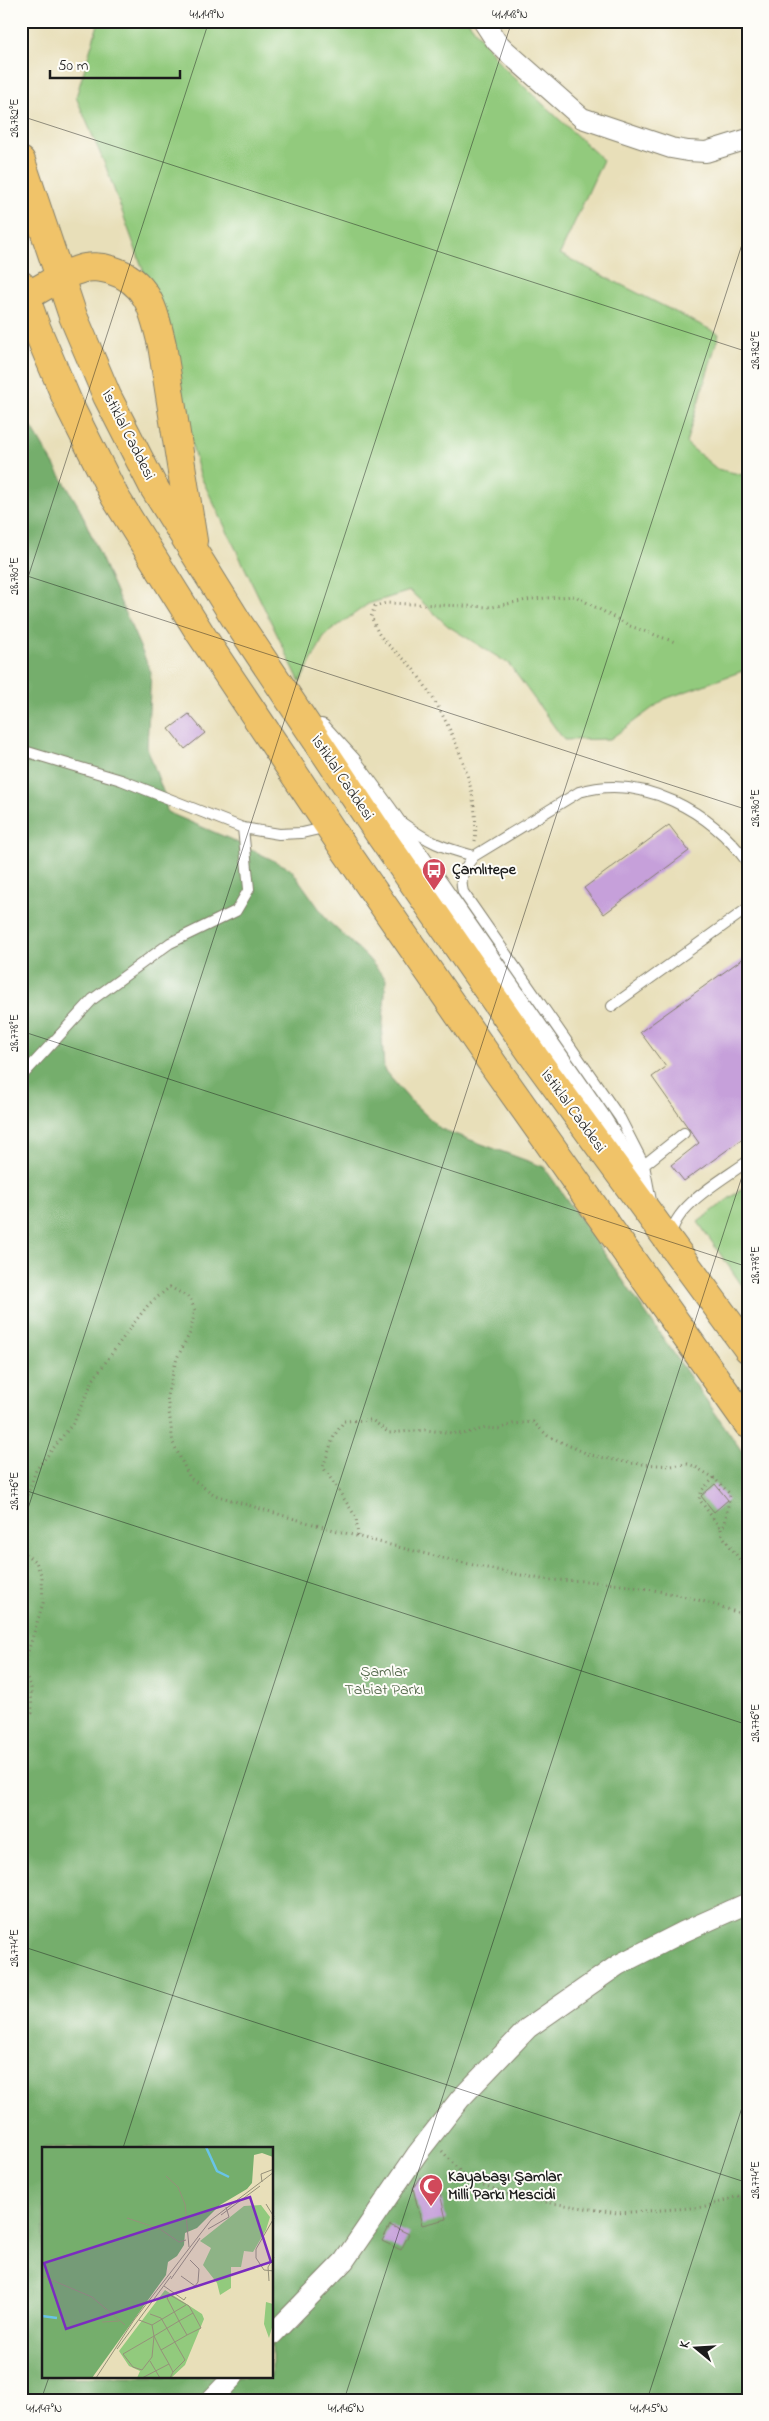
<svg xmlns="http://www.w3.org/2000/svg" width="769" height="2421" font-family="'Indie Flower',sans-serif">
<rect width="100%" height="100%" fill="#fdfcf7"/>
<filter id="ink" filterUnits="userSpaceOnUse"><feTurbulence type="fractalNoise" baseFrequency=".02" numOctaves="2"/><feDisplacementMap in="SourceGraphic" scale="10" xChannelSelector="R" yChannelSelector="G"/><feConvolveMatrix kernelMatrix="1 2 1 2 8 2 1 2 1" color-interpolation-filters="sRGB"/></filter>
<filter id="wash" filterUnits="userSpaceOnUse"><feTurbulence type="fractalNoise" baseFrequency=".0096" numOctaves="4" result="noise"/><feDisplacementMap in="SourceGraphic" scale="20" xChannelSelector="R" yChannelSelector="G"/><feGaussianBlur stdDeviation="1.12" result="paint"/><feColorMatrix in="noise" values="0 0 0 0 0 0 0 0 0 0 0 0 0 0 0 0 0 1.4 0 .05"/><feComposite in="paint" operator="in"/></filter>
<g filter="url(#wash)">
<rect width="100%" height="100%" fill="#e8dfb9"/>
<path fill="#92ca7d" stroke="#57734c" d="M99 21H468L502 66 603 160 560 254 719 334 686 443 717 469 748 476V669L665 699 610 739 564 740 509 664 448 626 410 591 368 604 325 635 300 682 200 475 150 289 106 167 76 97Z
M748 1184V1294L698 1222Z"/>
<path fill="#75ae6c" stroke="#486544" fill-rule="evenodd" d="M21 409 79 507 151 672 147 747 165 797 167 812 230 839 291 869 328 921 366 956 386 979 382 1036 384 1070 409 1099 441 1129 544 1167 748 1460V2400H21ZM44 2148H272V2377H44Z"/>
<g id="blocks">
<path fill="#c6a0da" d="M189 714 205 733 185 749 169 729Z
M669 825 689 851 604 914 584 888Z
M748 955V1135L684 1181 671 1165 699 1143 652 1077 666 1067 640 1032Z
M715 1484 728 1500 714 1512 701 1496Z
M420 2177 439 2189 446 2219 422 2225 413 2188Z
M390 2225 409 2234 401 2250 382 2241Z"/>
</g>
</g>
<g filter="url(#ink)">
<use href="#blocks" fill-opacity="0" stroke="#827e6a" stroke-width="1"/>
<g fill="none" stroke-linecap="round" stroke-linejoin="round">
<g stroke="#827e6a" stroke-width="12">
<path id="lane" d="M21 750 121 780 243 828 279 834 302 833 328 827
M401 822C430 843 441 847 474 856
M612 1006 748 908
M21 1077 93 999 170 943 236 911 249 889 243 828
M644 1165 684 1133
M651 1201 644 1165 620 1118 463 892C459 877 464 868 474 856L579 792C643 773 711 812 748 863
M671 1237C673 1206 724 1179 748 1161"/>
</g>
<g stroke="#827e6a" stroke-width="22">
<path id="street" d="M483 21 496 41 506 51 582 118 671 148 688 151 706 152 748 139
M321 729 351 762 387 811 601 1119 641 1183
M272 2335 344 2261 417 2154 460 2099 528 2028 618 1965 683 1932 748 1903
M211 2400 233 2377"/>
</g>
<g stroke="#827e6a" stroke-width="30">
<path id="primary" d="M21 161 73 316 107 396 153 486 237 621 380 835 535 1058 748 1349
M21 285 36 327 70 407 115 497 200 633 343 847 497 1070 748 1424
M25 297C43 288 62 274 81 269 89 266 102 267 111 270 148 281 154 311 162 345L193 541"/>
</g>
<path stroke="#827e6a" stroke-width="3" stroke-dasharray="1 4" stroke-linecap="butt" d="M724 21 748 26
M475 841C481 786 447 714 414 670 404 657 389 648 379 634 376 629 374 622 371 617L375 606 386 603 492 607 532 599 575 596 630 626 675 642
M714 1478 702 1490 699 1499 721 1529
M21 1514 36 1470 74 1422 93 1380 133 1324 149 1304 170 1287 190 1298 195 1310 190 1333 177 1358 167 1396 173 1443 190 1478 215 1495C322 1528 431 1558 541 1579 556 1581 570 1580 586 1581 639 1586 699 1596 748 1617
M358 1536 356 1517 323 1467 334 1436 344 1421 372 1420 389 1433 425 1430 463 1434 486 1428 499 1429 513 1424 533 1422 548 1436 590 1455 630 1463 671 1466 687 1464 694 1466 714 1478 730 1494 725 1523 721 1529 722 1535 748 1571
M21 1551 36 1562 42 1577 43 1603 23 1668 31 1688 32 1713 21 1724
M442 2151 467 2179 519 2198 617 2213 705 2207 748 2193"/>
<use href="#lane" stroke="#fff" stroke-width="10"/>
<use href="#street" stroke="#fff" stroke-width="20"/>
<use href="#primary" stroke="#f0c369" stroke-width="28"/>
</g>
</g>
<path fill="none" stroke="#1c1c1c" stroke-width="1" stroke-opacity="0.45" d="M21 116 748 352M21 574 748 810M21 599 209 21M21 1031 748 1267M21 1489 748 1725M21 1530 512 21M21 1946 748 2183M123 2148 748 226M41 2400 49 2377M344 2400 748 1158M647 2400 748 2089"/>
<defs>
<g id="bus-pin" transform="scale(1.25)"><path d="M0 17L-7.5 6A9.5 9.5 0 1 1 7.5 6Z" fill="#d1495b" stroke="#fdfcf7"/><path d="M-5-6H5V4H4V6H2V4H-2V6H-4V4H-5ZM-3.5-4V0h7V-4ZM-3.5 1.2v1.5H-2V1.2ZM2 1.2v1.5H3.5V1.2Z" fill="#fff"/></g>
<g id="mosque-pin" transform="scale(1.25)"><path d="M0 17L-7.5 6A9.5 9.5 0 1 1 7.5 6Z" fill="#d1495b" stroke="#fdfcf7"/><path d="M3.5-4.9A6 6 0 1 0 3.5 4.9A5 5 0 1 1 3.5-4.9Z" fill="#fff"/></g>
</defs>
<g fill-rule="evenodd">
<use href="#bus-pin" x="434" y="870"/>
<use href="#mosque-pin" x="431" y="2186"/>
</g>
<g text-anchor="middle" dominant-baseline="central" stroke-width="4" stroke-linejoin="round" paint-order="stroke">
<g font-size="16" fill="#1c1c1c" stroke="#fdfcf7">
<text transform="translate(128 435) rotate(63)">İstiklal Caddesi</text>
<text transform="translate(342 778) rotate(56)">İstiklal Caddesi</text>
<text transform="translate(573 1111) rotate(54)">İstiklal Caddesi</text>
</g>
<g font-size="16" font-weight="bold" fill="#1c1c1c" stroke="#fdfcf7" text-anchor="start">
<text x="452" y="870">Çamlıtepe</text>
<text x="448" y="2177">Kayabaşı Şamlar<tspan x="448" dy="18">Milli Parkı Mescidi</tspan></text>
</g>
<g font-size="16" fill="#4b6243" stroke="#fdfcf7">
<text x="384" y="1672">Şamlar<tspan x="384" dy="18">Tabiat Parkı</tspan></text>
</g>
</g>
<g transform="translate(42 2147)">
<rect width="231" height="231" fill="#e8dfb9"/>
<path d="M219 58 228 70 224 83 211 105 202 104 199 120H189V141L178 148 175 136 161 118 169 101 158 94 202 59ZM123 143 160 167 162 172 143 218 129 231H95L98 224 87 219 77 204ZM224 155 231 157V177L227 191 222 177Z" fill="#92ca7d"/>
<path d="M0 0H231V10L220 6 212 8 210 36 205 42 178 58 155 81 143 86 142 98 135 109 126 115 124 128 50 231H0Z" fill="#75ae6c"/>
<path fill="none" stroke="#69c4e7" stroke-width="2.5" d="M164 0 175 24 187 30M0 169 15 171"/>
<path fill="none" stroke="#96917a" stroke-width="1" d="M124 29 136 40 143 57 147 100M220 35 219 27 232 22M224 57 232 70M179 68 218 39M85 71 118 82 137 95 144 93M232 71 214 102V111L222 123 232 124M166 82 187 70 184 60M0 129 50 150 83 178M139 129 153 139 156 135 157 122 148 113M129 132 158 91M227 134 226 120 232 110M122 139 142 153 144 150M108 167 119 171 143 213 131 225M97 173 110 178 112 189 110 210 100 223 91 220 81 207 112 189M60 175 77 174M110 178 144 158M145 188 159 181 151 166 147 159 128 148 125 151 137 174 145 188 119 203 112 189 137 174 151 166M75 202 129 129M108 214 118 231M127 217 131 225 128 231M54 231 92 173 169 73 232 25M100 231 127 217 119 203M231 231 232 212"/>
<path fill="#7b2cbf" fill-opacity="0.15" stroke="#7b2cbf" stroke-width="2.5" d="M208 50 229 115 24 182 2 116Z"/>
<rect width="231" height="231" fill="none" stroke="#1c1c1c" stroke-width="2.5"/>
</g>
<rect width="769" height="2421" fill="none" stroke="#fdfcf7" stroke-width="55"/>
<g transform="translate(696 2348) rotate(288)" stroke="#fdfcf7" stroke-width="4" paint-order="stroke">
<path d="M0-4L9 19L0 12L-9 19Z" fill="#1c1c1c"/>
<text y="-8" font-size="14" font-weight="bold" text-anchor="middle" fill="#1c1c1c">K</text>
</g>
<path d="M50 70v8h130v-8" fill="none" stroke="#1c1c1c" stroke-width="2.5"/>
<text x="58" y="70" font-size="15" fill="#1c1c1c" stroke="#fdfcf7" stroke-width="4" paint-order="stroke">50 m</text>
<rect x="28" y="28" width="714" height="2366" fill="none" stroke="#1c1c1c" stroke-width="2"/>
<g font-size="12" text-anchor="middle" fill="#1c1c1c">
<text x="207" y="18">41.149°N</text>
<text x="510" y="18">41.148°N</text>
<text transform="translate(14 118) rotate(-90)" y="4">28.782°E</text>
<text transform="translate(755 350) rotate(-90)" y="4">28.782°E</text>
<text transform="translate(14 576) rotate(-90)" y="4">28.780°E</text>
<text transform="translate(755 808) rotate(-90)" y="4">28.780°E</text>
<text transform="translate(14 1033) rotate(-90)" y="4">28.778°E</text>
<text transform="translate(755 1265) rotate(-90)" y="4">28.778°E</text>
<text transform="translate(14 1491) rotate(-90)" y="4">28.776°E</text>
<text transform="translate(755 1723) rotate(-90)" y="4">28.776°E</text>
<text transform="translate(14 1948) rotate(-90)" y="4">28.774°E</text>
<text transform="translate(755 2180) rotate(-90)" y="4">28.774°E</text>
<text x="44" y="2412">41.147°N</text>
<text x="346" y="2412">41.146°N</text>
<text x="649" y="2412">41.145°N</text>
</g>
</svg>
